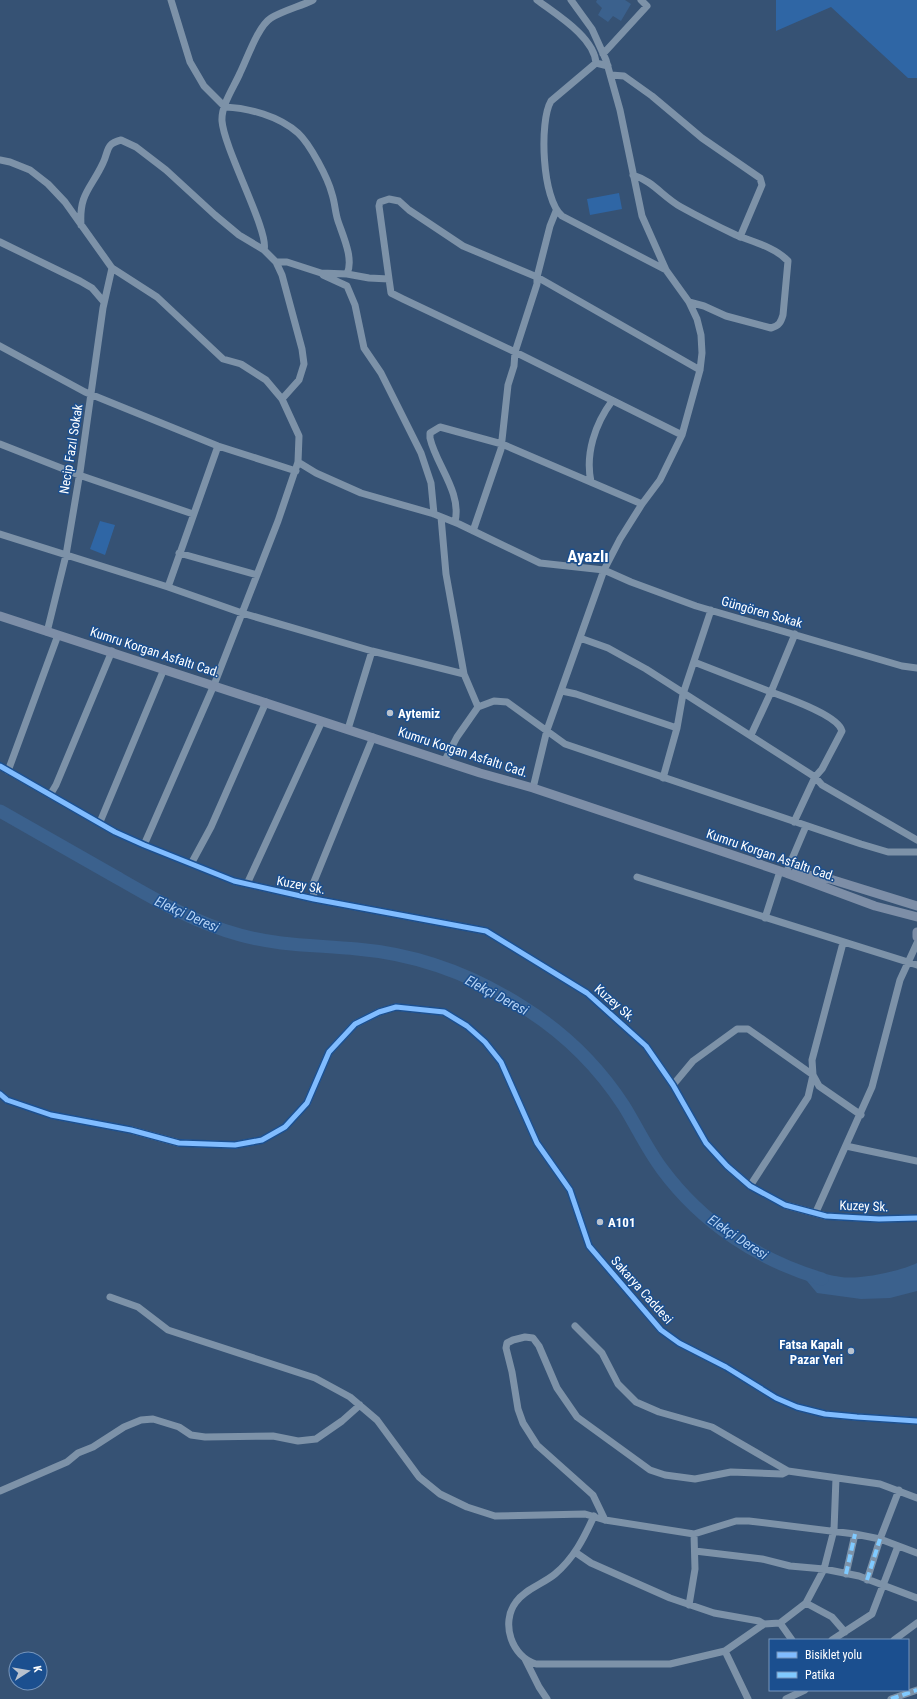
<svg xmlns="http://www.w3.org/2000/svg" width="917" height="1699" font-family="'Roboto Condensed',sans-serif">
<rect width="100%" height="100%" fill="#365274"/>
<path fill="#2f66a5" d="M776 0H917V78H908L831 7 776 31Z
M619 193 622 209 590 215 587 199Z
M100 521 115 525 105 555 90 549Z"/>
<path fill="#3b618d" d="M597 0H625L631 4 621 21 613 16 608 22 598 15 602 8 596 2Z
M917 1263V1291L890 1298 861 1299 817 1293 802 1275C820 1270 824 1275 841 1277 859 1280 901 1271 917 1263Z"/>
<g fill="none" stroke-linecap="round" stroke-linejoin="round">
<path stroke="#3b618d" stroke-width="13" d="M0 811C39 833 77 855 116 877 156 900 195 923 240 935 279 946 317 945 357 949 416 954 473 975 523 1007 563 1032 598 1066 624 1106 637 1127 647 1149 662 1169 702 1223 758 1260 822 1279"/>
<path stroke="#7d92a8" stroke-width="7" d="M171 0 190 62 204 86 225 107C249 108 279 116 298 133 310 144 328 178 332 194 335 203 335 212 338 221 343 236 354 259 347 274
M537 0C557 15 594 37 596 63
M603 54 647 6 641 0
M608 66 596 63 551 101C539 121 542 200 562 216L666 270
M611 75 624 76 652 96 702 138 760 178 762 185 740 237
M0 160 10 162 30 170 48 184 65 202 112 268 157 297 223 359 241 364 266 380 282 399 299 436 298 462 278 521 214 685 144 845
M633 175C653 181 663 197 681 207 699 217 717 226 736 235 753 242 775 247 788 261L783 315C781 322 779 326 771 328L726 316 704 306 689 302
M81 225C79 193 91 189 103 163 109 151 105 144 121 140L136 147 166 170 215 215 239 235 264 250 276 262 282 275 302 349 304 364 299 380 282 399
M0 242 80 281 92 288 104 302
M264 250C270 233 224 149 222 121 221 105 234 87 240 73 247 59 258 26 271 18 282 11 301 6 313 0
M276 262H287L321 273 347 274 369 278 389 279 391 293 403 299 515 352 682 435
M323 275 347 286 355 305 364 348 381 373 421 453 431 483 434 514
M389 279 379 206 380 202 389 199 399 201 409 210 463 246 537 277 700 370
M0 346 85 392 218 446 296 471
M0 444 79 475 193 514
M298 462 316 473 361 493 434 514 459 524 540 563 604 570 631 582 696 606 902 666 917 668
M591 482C585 454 595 424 612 401
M441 517 446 574 464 674
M455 522C462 492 436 465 430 438V433L440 427 502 444 642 504
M473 531 501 449 508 385 514 366 515 352 537 284V277L550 226 556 211
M0 534 168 587 242 613 372 651 464 674 478 707
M179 553 257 575
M168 587 218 446
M47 632 66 555 80 472 103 308 112 268
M580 638 608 648 646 669 815 777 822 785 917 840
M694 662 771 692 795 634
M562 691 576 694 677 728
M348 729 372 651
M751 735 771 692C787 698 838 715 842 731L822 769 815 777 794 822
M445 760 457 737 478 707 494 701 507 702 565 744 861 844 888 852H917
M0 766 115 832 144 845 234 881 314 899 486 931 587 993 646 1046 673 1085 706 1143 727 1166 750 1186 785 1205 826 1216 879 1219 917 1218
M8 771 58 635
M663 778 677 728 683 694 711 610
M533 788 547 730 604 570 620 539 642 504 660 480 682 435 700 370 702 353 701 335 697 319 689 302 666 270 642 216 620 110 606 60 592 29 571 0
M50 795 56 785 112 651
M100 822 164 669
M191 864 211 827 266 702
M786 873 806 826
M637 877 917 965
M247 884 322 721
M314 899 313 884 373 737
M765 918 780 871
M673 1085 693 1061 737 1029H748L813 1075 819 1086 861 1115
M0 1094 7 1100 51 1115 131 1130 179 1143 235 1145 262 1140 285 1127 307 1103 329 1052 355 1024 379 1012 396 1007 444 1012 467 1026 485 1042 501 1062 537 1143 570 1190 589 1246 661 1330 679 1343 726 1367 776 1398 797 1407 825 1414 857 1417 917 1421
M846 1146 917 1161
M750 1186 808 1097 813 1075 812 1060 843 943
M816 1212 872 1087 900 980 917 943
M110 1297 138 1307 168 1330 315 1378 350 1397 377 1420 419 1477 440 1494 467 1507 495 1516 585 1514 605 1520 694 1534 736 1521H749L855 1534 880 1539 917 1553
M575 1326 602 1353 618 1384 636 1402 659 1412 712 1427 788 1471 880 1484 917 1498
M0 1491 67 1462 78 1453 93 1447 124 1427 141 1420 153 1419 179 1427 191 1435 205 1437 273 1436 298 1441 316 1439 342 1421 360 1405
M594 1516C584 1538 574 1558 555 1574 543 1584 525 1589 516 1602 500 1623 512 1657 536 1664H670L725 1651 764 1624 780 1623 806 1603 824 1569 834 1530 836 1478
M605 1520 593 1495 537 1445 523 1423 518 1409 512 1372 506 1348 507 1343 513 1340 525 1337 533 1338 539 1346 557 1388 577 1417 650 1470 665 1475 695 1479 731 1472 782 1474 788 1471
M695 1551 762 1559 790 1566 824 1569 859 1576 917 1598
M575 1552 591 1563 670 1598 714 1613 759 1621 764 1624
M846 1574 855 1534
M867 1580 880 1539 899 1490
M806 1603 832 1617 845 1632
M689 1605 695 1569 694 1534
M780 1623 792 1640
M832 1640 872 1614 898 1546
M894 1640 917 1623
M725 1651 748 1699
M525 1659 539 1687 547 1699
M786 1699 805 1690
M891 1699 917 1690"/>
<path stroke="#7d8ea7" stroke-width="9" d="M0 616 480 773 533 788 786 873 875 906 917 917
M795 873 830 879 917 906
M917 932V937"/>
<path stroke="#80caff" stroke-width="4" stroke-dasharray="8 4" stroke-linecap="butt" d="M846 1574 855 1534
M867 1580 880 1539
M891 1699 917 1690"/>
<g stroke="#1b4f8f" stroke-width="8">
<path id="cycleway" d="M0 766 115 832 144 845 234 881 314 899 486 931 587 993 646 1046 673 1085 706 1143 727 1166 750 1186 785 1205 826 1216 879 1219 917 1218
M0 1094 7 1100 51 1115 131 1130 179 1143 235 1145 262 1140 285 1127 307 1103 329 1052 355 1024 379 1012 396 1007 444 1012 467 1026 485 1042 501 1062 537 1143 570 1190 589 1246 661 1330 679 1343 726 1367 776 1398 797 1407 825 1414 857 1417 917 1421"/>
</g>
<use href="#cycleway" stroke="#80bcff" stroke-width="5"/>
</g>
<g fill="#b9c2ce" stroke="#1b4f8f" stroke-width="1.5">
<circle cx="390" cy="713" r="4"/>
<circle cx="600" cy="1222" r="4"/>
<circle cx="851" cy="1351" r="4"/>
</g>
<g text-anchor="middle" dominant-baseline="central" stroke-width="3" stroke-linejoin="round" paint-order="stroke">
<g font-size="13" fill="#fff" stroke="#1b4f8f">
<text transform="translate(71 449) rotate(-81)">Necip Fazıl Sokak</text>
<text transform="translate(762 612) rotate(16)">Güngören Sokak</text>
<text transform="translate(155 652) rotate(18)">Kumru Korgan Asfaltı Cad.</text>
<text transform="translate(463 752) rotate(18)">Kumru Korgan Asfaltı Cad.</text>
<text transform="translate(771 855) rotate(19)">Kumru Korgan Asfaltı Cad.</text>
<text transform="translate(301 885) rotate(11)">Kuzey Sk.</text>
<text transform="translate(615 1003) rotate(41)">Kuzey Sk.</text>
<text transform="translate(864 1206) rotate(2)">Kuzey Sk.</text>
<text transform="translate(642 1290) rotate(48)">Sakarya Caddesi</text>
</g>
<g font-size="13" font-weight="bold" fill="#fff" stroke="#1b4f8f" text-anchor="start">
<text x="398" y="713">Aytemiz</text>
<text x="608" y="1222">A101</text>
<text x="843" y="1344" text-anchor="end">Fatsa Kapalı<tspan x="843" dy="15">Pazar Yeri</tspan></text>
</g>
<g font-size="14" font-style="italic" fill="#b5d3f5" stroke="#1b4f8f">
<text transform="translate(187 914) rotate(24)">Elekçi Deresi</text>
<text transform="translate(497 995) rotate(28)">Elekçi Deresi</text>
<text transform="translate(738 1237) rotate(34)">Elekçi Deresi</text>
</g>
<g font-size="17" font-weight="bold" fill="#fff" stroke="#1b4f8f">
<text x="588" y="556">Ayazlı</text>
</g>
</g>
<rect x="769" y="1639" width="140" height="52" fill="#1b4f8f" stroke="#7695bc"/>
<rect x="777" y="1652" width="20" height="6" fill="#80bcff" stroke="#7695bc"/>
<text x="805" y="1659" font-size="12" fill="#ffffff">Bisiklet yolu</text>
<rect x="777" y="1672" width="20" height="6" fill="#80caff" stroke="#7695bc"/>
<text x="805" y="1679" font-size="12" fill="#ffffff">Patika</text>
<g transform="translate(28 1671) rotate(78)"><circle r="19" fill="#1b4f8f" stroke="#7695bc"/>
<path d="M0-3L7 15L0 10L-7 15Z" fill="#b9c2ce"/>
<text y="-6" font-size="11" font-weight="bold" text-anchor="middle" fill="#ffffff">K</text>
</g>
</svg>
